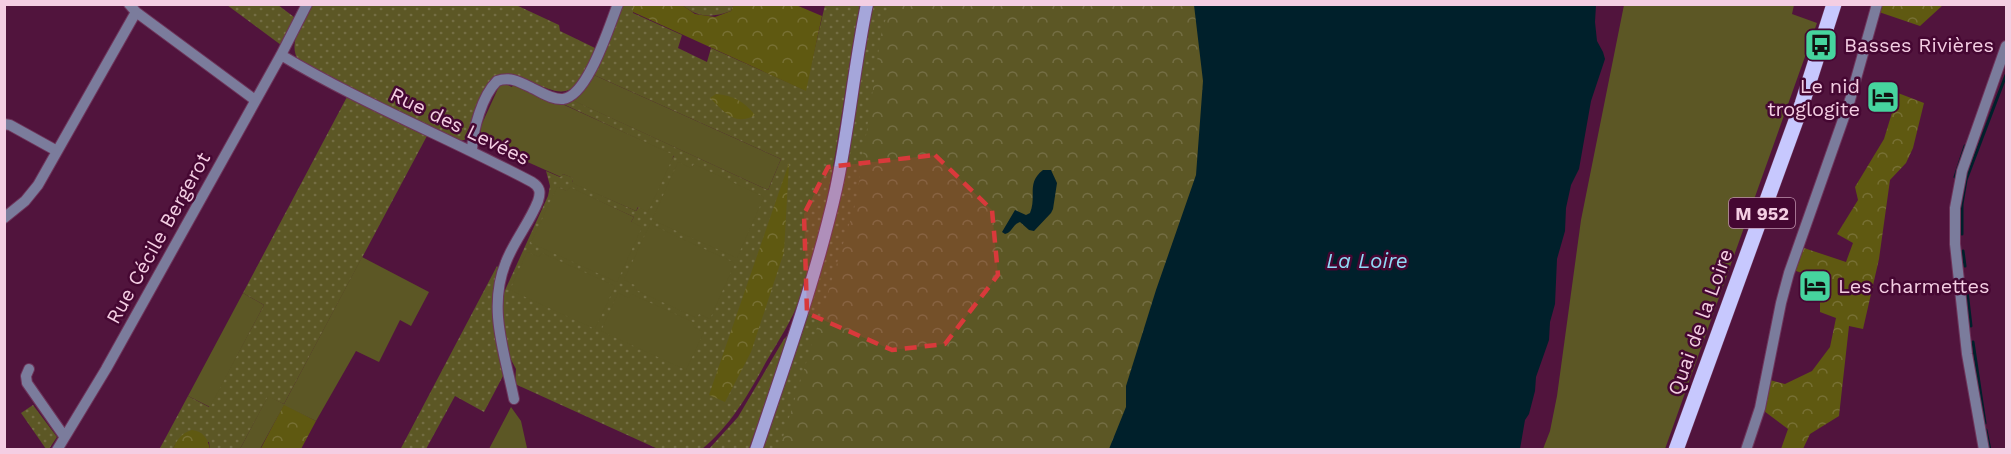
<svg xmlns="http://www.w3.org/2000/svg" width="2011" height="454" font-family="'Work Sans',sans-serif">
<defs>
<pattern id="grass-dots" width="8" height="8" patternUnits="userSpaceOnUse" patternTransform="scale(1.5)"><rect width="8" height="8" fill="#5c5725"/><path d="M2 2h.1M6 6h.1" fill="none" stroke="#746e44" stroke-width="1.8" stroke-linecap="round"/></pattern>
<pattern id="forest-crowns" width="20" height="18" patternUnits="userSpaceOnUse" patternTransform="scale(1.5)"><rect width="20" height="18" fill="#5f5911"/><path d="M2 6a3 3 0 1 1 6 0M12 15a3 3 0 1 1 6 0" fill="none" stroke="#777034"/></pattern>
<pattern id="park-crowns" width="20" height="18" patternUnits="userSpaceOnUse" patternTransform="scale(1.5)"><rect width="20" height="18" fill="#5c5725"/><path d="M2 6a3 3 0 1 1 6 0M12 15a3 3 0 1 1 6 0" fill="none" stroke="#746e44"/></pattern>
</defs>
<rect width="100%" height="100%" fill="#51143d"/>
<path fill="url(#grass-dots)" fill-rule="evenodd" d="M227 5H278L298 20 281 45Z
M313 5H516L559 25 560 31 595 48C591 58 587 69 582 78 559 115 523 62 495 77L470 135 464 140 459 141 361 94 299 61C286 43 304 21 313 5Z
M622 5H633V13L682 35 678 48 707 62 711 48 805 90 825 5H860C841 102 834 204 800 298 792 321 778 341 766 362 748 395 731 425 702 449H658L515 384 516 369 507 352 501 299 548 196 550 186 546 171 560 177 563 174 574 178 572 182 636 211 674 156 559 102 568 101ZM594 75 781 159 768 190 575 101ZM558 187 568 192 570 188 634 217 631 222Z
M682 5H733L731 11C711 18 699 18 682 5Z
M871 5H900V41L796 449 761 450 798 342Z
M348 95 428 134 284 404 268 397 240 449H210L209 442 175 445 173 449 159 450 188 396 209 407 264 305 243 293Z
M497 266 499 268 494 300 503 376 484 412 455 396 426 449 400 450Z
M789 334 749 449 708 450 738 417 784 339Z
M33 405 57 437 49 449H46L21 413Z"/>
<path fill="url(#forest-crowns)" d="M796 5 822 16 806 91 633 12V5H682L695 14 715 17 731 11 733 5Z
M1877 5H1943L1920 26 1876 11Z
M1898 93 1924 103 1913 148 1906 163 1890 180 1879 259 1863 329 1849 326 1839 416 1810 434 1803 449H1781L1788 429 1760 408 1766 379 1785 384 1812 371 1830 347 1836 318 1820 312V299L1826 281 1790 269 1798 246 1846 262 1853 243 1837 234 1858 200 1855 187 1884 139Z
M716 94C733 95 745 102 755 115 734 127 724 111 710 98Z
M789 163 784 252 751 352 725 402 709 395Z
M284 404 316 421 301 449 260 450Z
M192 430C203 431 208 439 210 449H173C177 439 182 433 192 430Z"/>
<path fill="url(#park-crowns)" d="M890 5H1211L1213 22 1170 449 779 450 856 202 881 35Z"/>
<path fill="#5c5725" d="M1624 5H1794L1792 14 1817 23 1665 449H1543L1550 431 1557 396 1581 220Z
M594 75 781 159 768 190 574 101Z
M501 82 512 87 514 82 674 155 648 212 638 207 636 211 572 183 573 178 563 174 561 177 483 142 480 128Z
M678 162 691 168 694 164 764 197 737 258 652 220Z
M557 187 567 191 570 187 634 217 631 222 642 227 617 282 531 243Z
M650 224 735 263 710 319 699 314 697 318 634 289 635 285 624 280Z
M527 252 539 257 542 253 615 286 595 329 510 290Z
M362 257 429 292 411 326 400 320 379 362 356 351 316 421 284 405 260 449H240L268 396 284 404Z
M243 293 264 305 210 407 188 396Z
M618 293 629 298 631 294 695 323 693 327 704 332 686 370 601 331Z
M511 407 521 421 527 448 526 449H489Z"/>
<path fill="#00202b" d="M1194 5H1596L1595 22 1597 41 1603 52 1605 59 1591 101 1579 169 1571 185 1566 208 1565 231 1557 259 1555 304 1550 322 1549 340 1536 377 1535 391 1529 414 1525 420 1520 449 1202 450V448L1193 450 1109 449 1126 407V386L1156 290 1196 175 1203 81Z
M1043 170H1051L1057 183 1053 209 1051 213 1034 231 1029 230 1020 222C1013 224 1012 233 1005 234L1002 232 1015 210 1026 215 1030 213C1037 196 1026 183 1043 170Z"/>
<g fill="none" stroke-linecap="round" stroke-linejoin="round">
<path stroke="#00202b" stroke-width="3" d="M1955 177 1965 146
M1962 234V204L1966 180 2006 75
M1963 251 1965 266
M1967 291 1971 326
M1973 342 1985 423
M1986 430 1990 450"/>
<g stroke="#6e355b" stroke-width="12">
<path id="minor" d="M129 4 136 12 255 100
M281 55C361 103 449 138 532 182 540 187 541 192 538 201 530 222 514 241 506 262 487 308 505 354 514 399
M4 124 10 125 57 151
M472 150C473 129 482 96 497 81 510 76 520 82 532 88 541 92 552 100 563 99 588 96 609 26 618 4
M4 218 25 201 38 185 136 12
M29 369 26 376 27 383 64 436
M57 450 106 369 281 55 307 4
M1746 450 1760 408 1781 303 1789 273 1850 100 1877 4
M1984 450 1967 354 1955 244V208L1962 171 2006 46"/>
</g>
<g stroke="#6e355b" stroke-width="14">
<path id="secondary" d="M756 450C785 363 816 278 836 189 849 128 854 66 867 4"/>
</g>
<g stroke="#6e355b" stroke-width="16">
<path id="primary" d="M1676 450 1802 104 1834 4"/>
</g>
<use href="#minor" stroke="#7b7c9c" stroke-width="10"/>
<use href="#secondary" stroke="#a5a6da" stroke-width="12"/>
<use href="#primary" stroke="#c7c8fe" stroke-width="15"/>
</g>
<path fill="#d9393b" fill-opacity="0.2" stroke="#d9393b" stroke-width="4.5" stroke-dasharray="12 8" stroke-linejoin="round" d="M935 155 992 210 998 275 945 344 892 350 807 313 804 214 828 167Z"/>
<defs>
<g id="bus-square" transform="scale(1.725)"><rect x="-9" y="-9" width="18" height="18" rx="4" fill="#46d49e" stroke="#450732"/><path d="M-5-6H5V4H4V6H2V4H-2V6H-4V4H-5ZM-3.5-4V0h7V-4ZM-3.5 1.2v1.5H-2V1.2ZM2 1.2v1.5H3.5V1.2Z" fill="#111"/></g>
<g id="hotel-square" transform="scale(1.725)"><rect x="-9" y="-9" width="18" height="18" rx="4" fill="#46d49e" stroke="#450732"/><path d="M-6-4.5h1.5V1H6V5H4.5V3h-9V5H-6ZM-4 0a1.8 1.8 0 1 1 3.6 0ZM.5 0V-2.5h3Q6-2.5 6 0Z" fill="#111"/></g>
</defs>
<g fill-rule="evenodd">
<use href="#bus-square" x="1821" y="45"/>
<use href="#hotel-square" x="1883" y="97"/>
<use href="#hotel-square" x="1815" y="286"/>
</g>
<g text-anchor="middle" dominant-baseline="central" stroke-width="5" stroke-linejoin="round" paint-order="stroke">
<rect fill="#450732" stroke="#c092ae" stroke-width="1.5" x="1729" y="198" width="66" height="30" rx="4.5"/>
<g font-size="18" font-weight="bold" fill="#f4cee3">
<text x="1762" y="213">M 952</text>
</g>
<g font-size="20" fill="#f4cee3" stroke="#450732" text-anchor="start">
<text x="1844" y="45">Basses Rivières</text>
<text x="1860" y="86" text-anchor="end">Le nid<tspan x="1860" dy="23">troglogite</tspan></text>
<text x="1838" y="286">Les charmettes</text>
</g>
<g font-size="20" fill="#f4cee3" stroke="#450732">
<text transform="translate(460 126) rotate(26)">Rue des Levées</text>
<text transform="translate(158 238) rotate(-61)">Rue Cécile Bergerot</text>
<text transform="translate(1700 322) rotate(-70)">Quai de la Loire</text>
</g>
<g font-size="21" font-style="italic" fill="#90dbf7" stroke="#450732">
<text x="1367" y="260">La Loire</text>
</g>
</g>
<rect width="2011" height="454" fill="none" stroke="#f4cee3" stroke-width="12"/>
</svg>
